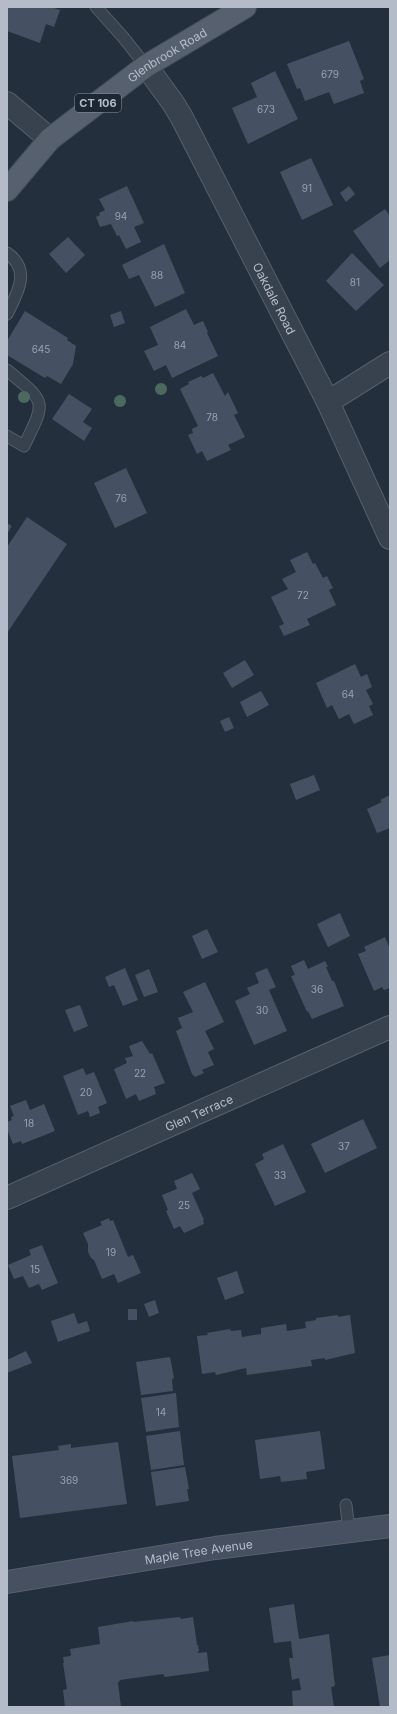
<svg xmlns="http://www.w3.org/2000/svg" width="397" height="1714" font-family="Inter,sans-serif">
<rect width="100%" height="100%" fill="#242f3e"/>
<path fill="#455162" d="M7 7H51L60 10 54 27 46 24 40 43 7 31Z
M349 41 364 79 360 81 364 93 334 104 329 92 305 101 300 88 297 89 287 64Z
M275 71 298 119 248 144 232 108 257 97 251 83Z
M311 158 333 205 302 220 280 172Z
M127 186 144 223 134 227 141 242 126 249 119 235 117 236 111 224 100 227 96 217 100 215 99 213 105 210 99 199Z
M349 186 355 194 346 202 340 193Z
M385 209 390 216V260L380 268 353 231Z
M68 237 85 255 66 273 49 254Z
M164 244 185 293 155 307 139 275 129 279 122 265Z
M352 253 384 285 356 311 326 281Z
M186 309 194 325 203 321 208 332 207 333 218 356 172 378 166 365 154 371 144 351 158 345 150 327Z
M25 311 68 338 67 340 76 346 73 364 61 384 47 376 45 378 7 355V341Z
M121 311 125 323 114 327 110 315Z
M213 373 225 396 228 392 238 413 234 415 245 437 228 445 231 450 207 461 202 451 197 454 188 435 193 433 192 429 198 426 180 389 189 384 188 382 201 376 203 378Z
M69 394 92 409 83 422 92 428 84 441 52 419Z
M126 468 147 513 115 528 94 483Z
M27 517 67 544 7 633V547Z
M7 523 12 526 7 534Z
M307 552 313 564 315 563 323 578 327 576 333 588 329 590 336 605 307 619 310 625 284 636 279 626 284 624 271 597 288 589 282 579 296 572 290 560Z
M245 660 254 675 232 688 223 673Z
M355 664 361 677 367 674 372 687 366 690 373 704 369 706 373 715 354 724 349 714 339 719 332 705 327 708 316 683Z
M261 691 269 705 247 717 240 702Z
M229 717 234 728 225 732 220 721Z
M314 775 320 790 296 800 290 784Z
M390 795V828L377 833 367 809 382 802 380 800Z
M340 913 350 936 328 947 317 924Z
M207 929 218 952 202 959 192 936Z
M385 937 390 949V988L384 990 382 987 374 991 358 954 366 951 364 947Z
M304 960 308 969 325 961 328 967H326L332 981H334L344 1006 312 1019 308 1011 307 1012 291 976 295 975 291 966Z
M125 968 138 1000 123 1006 114 985 109 987 105 977Z
M267 968 276 987 269 990 287 1031 254 1045 235 1001 250 994 247 988 259 983 255 973Z
M149 969 158 992 144 997 135 975Z
M205 982 224 1022 205 1031 214 1049 208 1052 214 1065 202 1070 204 1073 195 1077 192 1074 176 1031 182 1028 178 1018 193 1012 183 992Z
M80 1005 88 1026 74 1032 65 1010Z
M142 1041 150 1054 152 1053 165 1083 154 1087 156 1094 139 1101 136 1094 126 1099 114 1069 127 1063 125 1058 133 1056 129 1046Z
M83 1068 86 1075 94 1072 107 1103 98 1107 100 1113 90 1117 88 1111 78 1115 63 1076Z
M26 1100 30 1110 44 1104 55 1131 22 1144 21 1141 13 1144 7 1129V1122L12 1120 11 1117 14 1116 10 1106Z
M363 1119 377 1148 325 1173 311 1144Z
M283 1144 306 1192 275 1206 255 1164 264 1159 262 1154Z
M192 1173 200 1189 192 1193 204 1220H203L204 1224 184 1233 180 1226 174 1229 166 1211 168 1210 162 1195 177 1189 174 1181Z
M109 1218 110 1221 113 1220 128 1257 133 1255 141 1273 118 1283 114 1274 102 1279 94 1260 91 1258 88 1252V1244L83 1233 102 1225 100 1222Z
M42 1245 58 1283 42 1290 39 1284 29 1288 23 1276 14 1279 8 1265 31 1255 29 1250Z
M237 1271 244 1293 225 1300 217 1278Z
M155 1300 159 1313 149 1317 144 1304Z
M128 1309H137V1320H128Z
M74 1313 78 1324 87 1321 90 1331 58 1342 51 1321Z
M338 1315V1317L350 1315 355 1353 325 1360V1358L311 1360 312 1366 247 1375 246 1368 216 1375 215 1372 202 1374 197 1336 208 1335 207 1333 230 1329 231 1331 241 1330 242 1337 261 1334V1328L286 1324 287 1331 306 1328 305 1322 316 1320V1318Z
M26 1351 32 1363 7 1373V1360Z
M170 1357 174 1378 172 1379 173 1391 141 1395 136 1362Z
M176 1393 179 1427 146 1432 141 1398Z
M180 1431 184 1465 151 1470 146 1436Z
M320 1431 325 1469 306 1472 307 1479 281 1482 280 1476 260 1479 255 1440Z
M118 1442 127 1504 20 1518 12 1456 59 1450 58 1446 71 1444V1448Z
M185 1467 189 1489H187L189 1501 156 1506 151 1472Z
M294 1604 299 1639 329 1634 335 1686 331 1687 334 1707H293L292 1691 301 1690 299 1678 292 1680 289 1658H293L291 1641 274 1643 269 1608Z
M180 1617 181 1619 193 1617 197 1645H198L199 1651 197 1653 207 1652 209 1671 165 1677 163 1674 120 1680 118 1683 121 1707H65L63 1690 67 1689 63 1663H64L63 1657 71 1656 70 1649 100 1644 98 1627 133 1621V1622Z
M390 1655V1707H380L372 1658Z"/>
<g fill="none" stroke-linecap="round" stroke-linejoin="round">
<g stroke="#565f6c" stroke-width="13">
<path id="lane" d="M96 7 123 37 146 66
M7 253C32 270 17 294 7 314
M7 370C46 403 47 399 24 446L7 436
M346 1505 349 1531"/>
</g>
<g stroke="#565f6c" stroke-width="24">
<g id="street">
<path id="s1" d="M146 66 173 103 181 116 328 402 390 538"/>
<path d="M7 103 50 139"/>
<path d="M328 402 390 363"/>
<path id="s2" d="M7 1198 390 1027"/>
</g>
</g>
<g stroke="#565f6c" stroke-width="24">
<g id="secondary">
<path id="s3" d="M7 1582 215 1548 390 1526"/>
</g>
</g>
<g stroke="#414a57" stroke-width="24">
<g id="primary">
<path id="s4" d="M7 190 50 139 146 66 245 7"/>
</g>
</g>
<use href="#lane" stroke="#38414e" stroke-width="11"/>
<use href="#street" stroke="#38414e" stroke-width="22"/>
<use href="#secondary" stroke="#465061" stroke-width="22"/>
<use href="#primary" stroke="#56606e" stroke-width="22"/>
</g>
<g fill="#4b6a5d">
<circle cx="161" cy="389" r="6"/>
<circle cx="24" cy="397" r="6"/>
<circle cx="120" cy="401" r="6"/>
</g>
<g text-anchor="middle" dominant-baseline="central" stroke-width="4" stroke-linejoin="round" paint-order="stroke">
<g font-size="10" fill="#98a1af">
<text x="330" y="74">679</text>
<text x="266" y="109">673</text>
<text x="307" y="188">91</text>
<text x="121" y="216">94</text>
<text x="157" y="275">88</text>
<text x="355" y="282">81</text>
<text x="180" y="345">84</text>
<text x="41" y="349">645</text>
<text x="212" y="417">78</text>
<text x="121" y="498">76</text>
<text x="303" y="595">72</text>
<text x="348" y="694">64</text>
<text x="317" y="989">36</text>
<text x="262" y="1010">30</text>
<text x="140" y="1073">22</text>
<text x="86" y="1092">20</text>
<text x="29" y="1123">18</text>
<text x="344" y="1146">37</text>
<text x="280" y="1175">33</text>
<text x="184" y="1205">25</text>
<text x="111" y="1252">19</text>
<text x="35" y="1269">15</text>
<text x="161" y="1412">14</text>
<text x="69" y="1480">369</text>
</g>
<rect fill="#1d2633" stroke="#878f9c" stroke-width="1" x="75" y="94" width="46" height="18" rx="3"/>
<g font-size="11" font-weight="bold" fill="#b4bcc9">
<text x="98" y="103">CT 106</text>
</g>
<g font-size="12" fill="#b4bcc9" stroke="#1d2633">
<text stroke="none"><textPath href="#s4" startOffset="211">Glenbrook Road</textPath></text>
<text stroke="none"><textPath href="#s1" startOffset="266">Oakdale Road</textPath></text>
<text stroke="none"><textPath href="#s2" startOffset="210">Glen Terrace</textPath></text>
<text stroke="none"><textPath href="#s3" startOffset="194">Maple Tree Avenue</textPath></text>
</g>
</g>
<rect width="397" height="1714" fill="none" stroke="#b4bcc9" stroke-width="16"/>
</svg>
